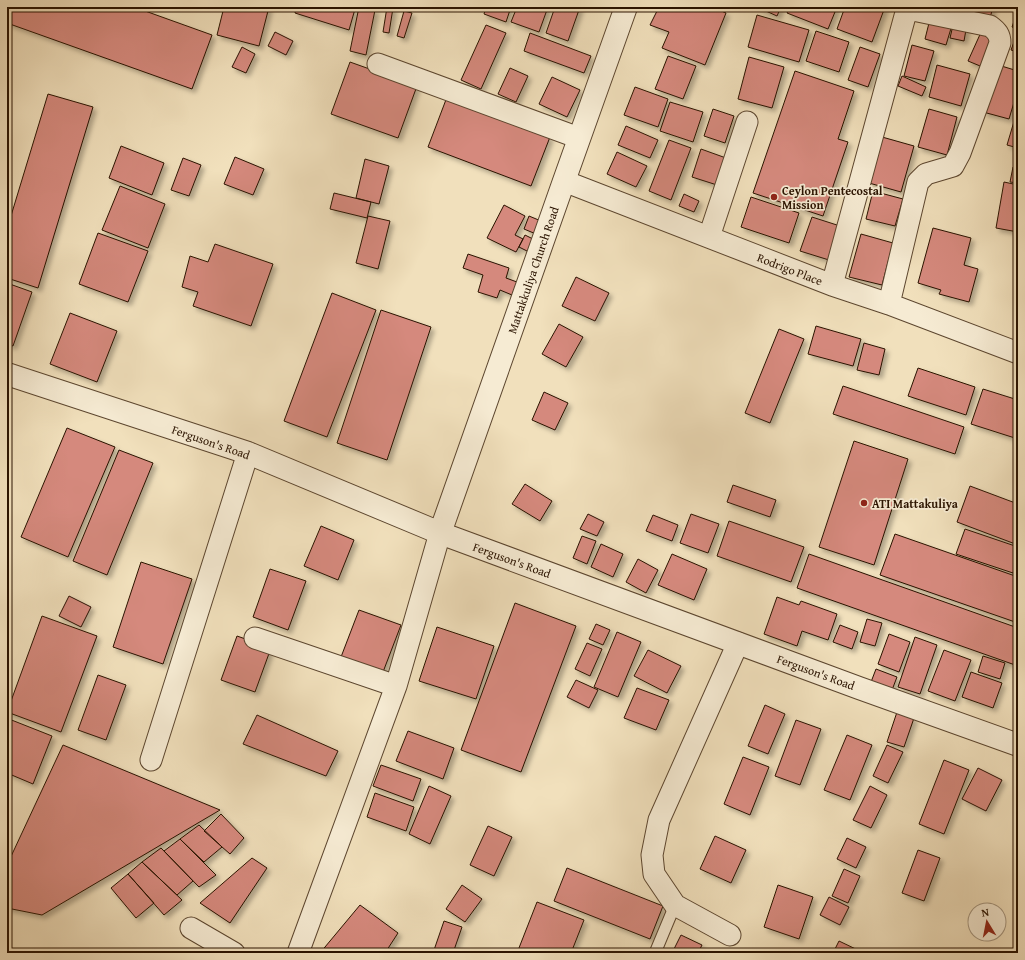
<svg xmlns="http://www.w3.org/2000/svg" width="1025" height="960" font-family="'Gentium Book Plus',serif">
<defs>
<filter id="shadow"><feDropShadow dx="3.5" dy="3.5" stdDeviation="2" flood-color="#0004"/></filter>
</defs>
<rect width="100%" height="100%" fill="#f1e0bc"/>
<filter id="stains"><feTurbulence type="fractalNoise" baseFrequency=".005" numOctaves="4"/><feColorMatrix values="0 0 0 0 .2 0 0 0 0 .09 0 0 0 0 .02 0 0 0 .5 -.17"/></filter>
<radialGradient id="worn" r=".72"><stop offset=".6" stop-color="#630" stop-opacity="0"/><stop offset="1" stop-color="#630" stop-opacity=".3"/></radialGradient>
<path fill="#d5897d" stroke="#2a1300" filter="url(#shadow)" d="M7 7H134L212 35 192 89 7 23Z
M224 7H269L259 46 217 35Z
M296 7H348L355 9 349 30 295 13Z
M359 7 375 10 366 55 350 51Z
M387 7 393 8 389 33 383 32Z
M486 7H511L506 22 484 14Z
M517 7H548L539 32 511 22Z
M555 7H580L568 41 546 33Z
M659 7H712L726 13 705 65 662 48 669 32 650 25Z
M757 7H781L777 16Z
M790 7H837L828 29 787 13Z
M845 7H885L872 42 837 29Z
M957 7H993L990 18Z
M1018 10V29L1012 27Z
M404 11 412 13 404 38 397 36Z
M757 15 809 30 799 62 748 47Z
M930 19 952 25 946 45 925 39Z
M954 21 967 24 964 41 950 38Z
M486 25 506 33 481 89 461 80Z
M982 30 999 37 985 68 968 61Z
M816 31 849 42 839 72 806 61Z
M1018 31V52L1011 50Z
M275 32 293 41 286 55 268 46Z
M530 33 591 56 584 73 524 51Z
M912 45 934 51 925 81 904 76Z
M242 47 255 54 246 73 232 67Z
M860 47 880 54 868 87 848 80Z
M668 56 696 66 683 99 655 89Z
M749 57 784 67 772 108 738 99Z
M350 62 417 86 398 138 331 114Z
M937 65 970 74 961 106 929 97Z
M998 65 1018 71V89L1009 119 983 112Z
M510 68 528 76 516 102 498 94Z
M795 71 854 91 838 139 848 142 823 216 753 193Z
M902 76 926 87 922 96 898 86Z
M552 77 580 90 567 117 539 104Z
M635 87 668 99 658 127 624 115Z
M48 94 93 107 38 288 7 278V229Z
M447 97 550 137 531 186 428 147Z
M670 102 703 112 693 142 660 131Z
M713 109 734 116 725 143 704 136Z
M929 109 957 117 947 155 918 147Z
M1015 118 1018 119V148L1007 145Z
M626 126 658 140 650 158 618 145Z
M882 137 914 146 901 192 869 183Z
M669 140 691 148 671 200 649 191Z
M121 146 164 163 152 195 109 178Z
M701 149 726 158 717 185 692 177Z
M617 152 647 166 636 187 607 174Z
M235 157 264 169 253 195 224 184Z
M183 158 201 165 189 196 171 190Z
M365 159 389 166 379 204 356 198Z
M1013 167 1018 168V183L1010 182Z
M1004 182 1018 185V232L996 228Z
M120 186 165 204 148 248 102 230Z
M873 191 903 199 895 226 866 219Z
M334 193 371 202 367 218 330 209Z
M684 194 699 201 694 212 679 206Z
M751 197 799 213 789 243 741 227Z
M504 205 525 216 515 235 523 239 516 252 487 238Z
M368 216 390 221 378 269 356 263Z
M529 216 541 221 536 234 524 229Z
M812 217 840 226 829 260 800 251Z
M933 228 971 238 964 265 978 269 969 302 939 294 941 290 918 283Z
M98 233 148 251 128 302 79 284Z
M861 234 893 243 882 285 849 277Z
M525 235 535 240 529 252 519 247Z
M215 244 273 264 251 326 193 306 198 292 182 287 190 256 208 262Z
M468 254 509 268 506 278 517 282 512 295 500 290 497 298 478 292 483 275 463 268Z
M576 277 609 293 595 321 562 306Z
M7 283 32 292 13 346 7 344Z
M332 293 376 310 327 437 284 421Z
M381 310 431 327 387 460 337 443Z
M70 313 117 331 97 382 50 364Z
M559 324 583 337 566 367 542 354Z
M816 326 861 339 853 366 808 354Z
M779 329 804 339 770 423 745 413Z
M864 343 885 349 879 375 857 370Z
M918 368 975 387 966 415 908 396Z
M843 386 964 427 955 454 833 414Z
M983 389 1018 400V439L971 424Z
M544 392 568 403 555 430 532 420Z
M67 428 115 447 68 557 21 537Z
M854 441 908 459 874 565 819 547Z
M119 450 153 463 107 575 73 561Z
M525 484 552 501 540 521 512 504Z
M733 485 776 500 770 517 727 502Z
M970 486 1018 504V545L957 522Z
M588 514 604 522 597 536 580 529Z
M691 514 719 524 708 553 680 543Z
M653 515 678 525 672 541 646 531Z
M729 521 804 547 791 582 717 556Z
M321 526 354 540 338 580 304 566Z
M965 529 1018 547V557L1013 573 956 554Z
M895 534 1018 577V623L880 575Z
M582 536 596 541 587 564 573 558Z
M601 544 623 554 613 577 591 567Z
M672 554 707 569 694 600 658 585Z
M809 554 1018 628V666L797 588Z
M638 559 658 570 646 593 626 582Z
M141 562 192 579 163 664 113 647Z
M270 569 306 581 288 630 253 617Z
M69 596 91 607 81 627 59 616Z
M777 597 799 605 801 601 837 614 828 640 802 631 797 646 764 634Z
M515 603 576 626 521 772 461 750Z
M359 610 401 625 383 672 341 657Z
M42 616 97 636 61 732 7 712Z
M867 619 882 623 875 646 860 642Z
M596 624 610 630 603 645 589 639Z
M840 625 858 632 852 649 833 642Z
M437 627 494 646 476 699 419 681Z
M617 632 641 642 618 697 594 687Z
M889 634 910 642 899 672 878 664Z
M237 636 271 648 255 692 221 680Z
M915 637 937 645 920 694 898 687Z
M587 643 602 649 590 676 575 669Z
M648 650 681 666 667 693 634 676Z
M944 650 971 660 955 701 928 691Z
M983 656 1005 663 1000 679 978 672Z
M876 669 897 677 892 690 871 682Z
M971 672 1002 683 993 708 962 697Z
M98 675 126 685 106 740 78 730Z
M576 680 598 690 589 708 567 697Z
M637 688 669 700 656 730 624 718Z
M765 705 785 714 768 754 748 746Z
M897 712 914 718 904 747 887 742Z
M257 715 338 751 326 776 243 744Z
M9 719 52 736 33 784 7 773V724Z
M796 720 821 729 800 785 775 776Z
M408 731 454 748 443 779 396 761Z
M847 735 872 745 850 800 824 790Z
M63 745 220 810 42 915 7 908V865Z
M887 745 903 752 888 783 873 776Z
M743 757 769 767 750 815 724 804Z
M944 760 969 770 944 834 919 824Z
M381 765 421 779 413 801 373 786Z
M978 768 1002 780 986 811 962 799Z
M429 786 451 796 430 844 409 834Z
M870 786 887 795 871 828 853 820Z
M375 793 414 807 406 831 367 817Z
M221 814 244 838 230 854 204 831Z
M199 825 222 847 204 862 180 839Z
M488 826 512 837 494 876 470 865Z
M715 836 746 850 731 883 700 869Z
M847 838 866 847 856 868 837 859Z
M180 839 216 875 199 887 164 851Z
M161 848 193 881 177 895 142 862Z
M918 850 940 858 924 901 902 893Z
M252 858 267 868 230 923 200 903Z
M142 862 182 900 164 915 128 874Z
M567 868 663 906 650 939 554 901Z
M844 869 860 876 848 903 832 896Z
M128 874 154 903 136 918 111 888Z
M462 885 482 899 465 922 446 909Z
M778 885 813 897 799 939 764 927Z
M829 897 849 907 840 925 820 915Z
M537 902 584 920 571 953H517Z
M360 905 398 933 385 953H320Z
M444 921 462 927 453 953H433Z
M681 935 702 945 698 953H672Z
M839 941 864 953H833Z"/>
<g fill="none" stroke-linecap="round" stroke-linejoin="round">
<g stroke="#5c462f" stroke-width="13">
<path id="service" d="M655 953 675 905"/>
</g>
<g stroke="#5c462f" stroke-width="23">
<path id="minor" d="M378 64 579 138
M564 181 832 285 889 304 1018 353
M709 237 747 122
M832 285 905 16 909 11 913 10 990 26C997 31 1000 35 1000 43L960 153 953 166 926 174 918 182 889 304
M255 638 396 686
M151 760 248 453
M191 928 234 953
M730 935 675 905 654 874 652 855 659 820 738 643
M298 953 396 686 440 533"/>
</g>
<g stroke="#5c462f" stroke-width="24">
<path id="tertiary" d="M7 374 248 453 440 533 859 688 1018 745
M440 533 564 181 626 7"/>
</g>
<use href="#service" stroke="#f6ebd3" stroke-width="11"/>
<use href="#minor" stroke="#f6ebd3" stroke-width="21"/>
<use href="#tertiary" stroke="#f6ebd3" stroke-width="22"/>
</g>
<g fill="#8f2418" stroke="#f6ebd3" stroke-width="1.5">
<circle cx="774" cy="197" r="4"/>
<circle cx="864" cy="503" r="4"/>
</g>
<g text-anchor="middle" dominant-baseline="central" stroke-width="3.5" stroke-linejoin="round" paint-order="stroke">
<g font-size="12" font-weight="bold" fill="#2a1300" stroke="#f6ebd3" text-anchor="start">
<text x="782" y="190">Ceylon Pentecostal<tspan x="782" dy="14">Mission</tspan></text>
<text x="872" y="503">ATI Mattakuliya</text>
</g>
<g font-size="12" fill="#2a1300" stroke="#f6ebd3">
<text transform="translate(790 269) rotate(21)">Rodrigo Place</text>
<text transform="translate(533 270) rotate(-71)">Mattakkuliya Church Road</text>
<text transform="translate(211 442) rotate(19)">Ferguson's Road</text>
<text transform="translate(512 560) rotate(20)">Ferguson's Road</text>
<text transform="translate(816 672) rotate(20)">Ferguson's Road</text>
</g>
</g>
<rect width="1025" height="960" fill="none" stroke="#f1e0bc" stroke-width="24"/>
<rect x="8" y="8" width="1009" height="944" fill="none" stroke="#2a1300" stroke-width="2"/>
<rect x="12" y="12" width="1001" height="936" fill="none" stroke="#2a1300"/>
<g transform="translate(987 922) rotate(350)"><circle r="19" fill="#f6ebd3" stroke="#a4957f"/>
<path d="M0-3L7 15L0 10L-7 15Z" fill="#8f2418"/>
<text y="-6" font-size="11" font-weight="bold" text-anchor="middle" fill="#2a1300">N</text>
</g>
<rect width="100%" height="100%" filter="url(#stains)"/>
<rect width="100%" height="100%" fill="url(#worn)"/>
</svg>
